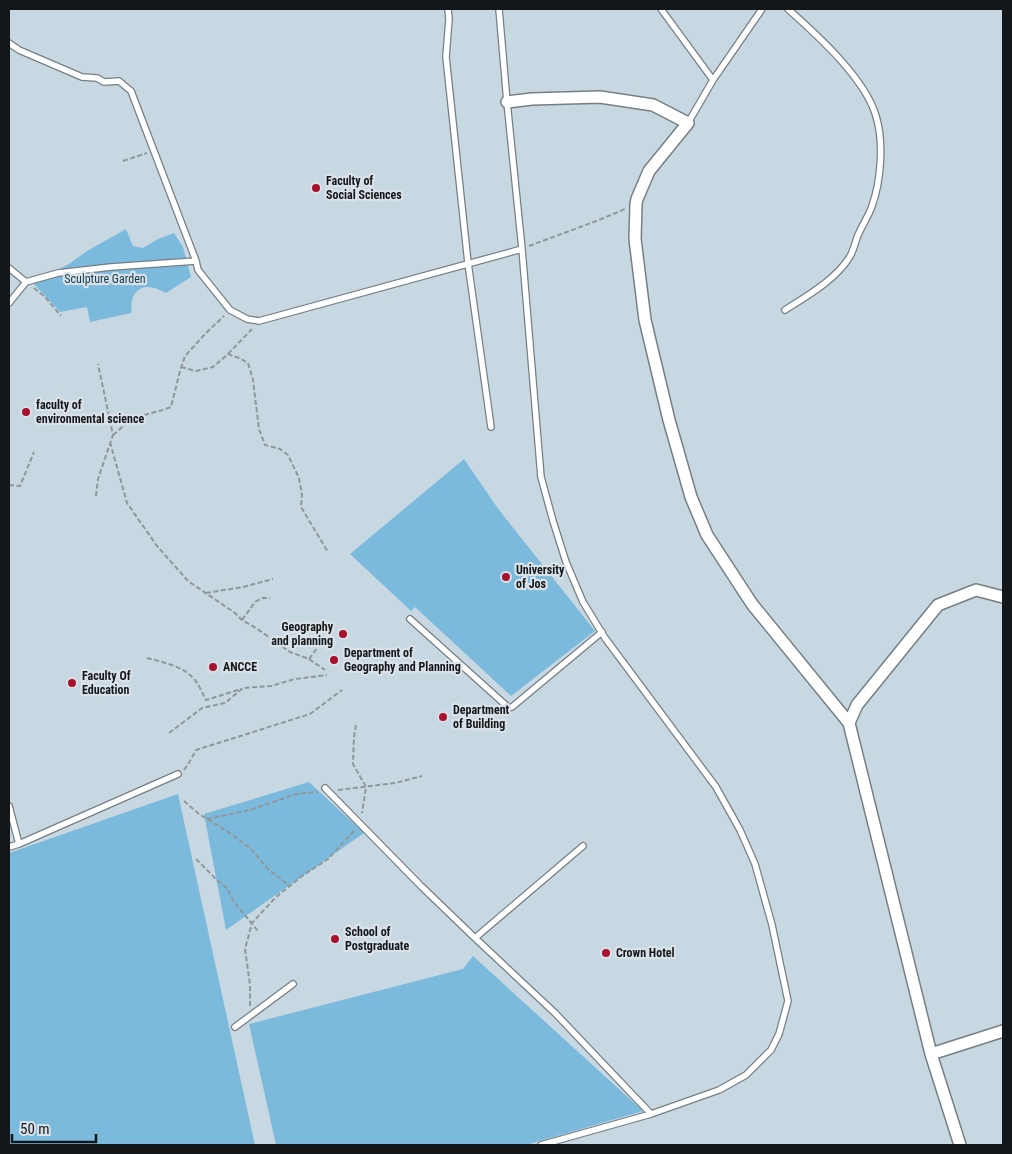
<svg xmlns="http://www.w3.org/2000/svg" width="1012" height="1154" font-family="'Roboto Condensed',sans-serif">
<rect width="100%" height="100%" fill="#d9e2e8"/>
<path fill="#c7d8e2" d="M9 9H1003V1145H9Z"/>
<path fill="#7cbadd" d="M126 229 133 246 143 248 158 239 174 233 183 247 191 277 166 293C154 287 141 282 133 297 131 301 132 308 131 313L90 322 87 307 60 312 33 283 69 264 87 251Z
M464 459 499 510 595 631 511 696 415 607 411 611 350 554Z
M309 782 364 833 226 930 204 814Z
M178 794 255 1145H9V853Z
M473 956 643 1111 526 1145H276L249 1024 463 969Z"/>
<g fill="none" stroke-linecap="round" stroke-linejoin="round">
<g stroke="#767f84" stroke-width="8">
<path id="service" d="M448 9 449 19 446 57 468 263 491 427
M499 9 507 102 522 249 541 477 553 521 566 562 583 602 605 638 716 787 740 830 755 864 772 925 788 1001 779 1034 771 1050 746 1075 719 1090 651 1114 541 1145
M661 9 713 80
M9 43 19 50 82 77 97 78 104 82 119 81 131 91 196 261
M688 123 713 80 762 9
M9 268 26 282
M9 303 26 282 58 273 111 267 196 261 198 270 230 310 247 319 259 321 522 249
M785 310C807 296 835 280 849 258 854 251 855 241 859 233 863 224 869 215 872 206 881 181 884 142 876 116 865 78 817 35 788 9
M410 619 509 708 512 707 602 632
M325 788 421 886 475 938 555 1013 651 1114
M9 806 19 844
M9 847 19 844 178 774
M475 938 583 846
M235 1027 293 984"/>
</g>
<g stroke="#767f84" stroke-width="14">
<path id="minor" d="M507 102 532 99 600 97 653 105 688 123 649 171 637 199 636 204 635 239 645 320 669 420 691 497 707 535 752 604 849 723 931 1054 960 1145
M849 723 857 705 938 605 976 590 1003 597
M931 1054 1003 1031"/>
</g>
<path stroke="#90979b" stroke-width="2" stroke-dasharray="5 2.5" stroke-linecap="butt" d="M123 161 147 153
M529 246 599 220 625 209
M34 288 46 298 61 316
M228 354 252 329
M181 367 196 371 213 367 228 354 239 358 248 363 253 380 259 429 265 445 280 449 288 455 299 478 302 495 301 507 328 552
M113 435C118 431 123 426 128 422 141 414 156 413 171 407L180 371 185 356 206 333 224 316
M110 442 127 503 157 546 188 581 235 613 242 620 256 628 290 652 309 659 325 670
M9 485 20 486 34 452
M96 496 98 479 113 435 98 364
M206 593 243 587 273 579
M242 620 255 602 262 598H270
M147 658C162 662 183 666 194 679 199 684 202 693 206 700L241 689
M309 659 318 647 319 623
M356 725 354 737 353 764 366 787 362 813
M169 733 202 708 225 703 243 688 271 686 295 679 327 675
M184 770 190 761 196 750 310 714 342 690
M338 790 395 783 422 776
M184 801 199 814 233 835 251 849 269 870 290 886
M207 819 250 810 296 794 318 792
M196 859 217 880 227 888 234 902 258 931
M250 1006V985L245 949 252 923 276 897 302 876 328 859 354 831"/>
<use href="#service" stroke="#fff" stroke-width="5.5"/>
<use href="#minor" stroke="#fff" stroke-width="11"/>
</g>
<g fill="#a8102e" stroke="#d9e2e8" stroke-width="2">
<circle cx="316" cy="188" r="5"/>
<circle cx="26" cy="412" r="5"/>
<circle cx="506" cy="577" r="5"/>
<circle cx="343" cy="634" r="5"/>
<circle cx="334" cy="660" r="5"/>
<circle cx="213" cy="667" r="5"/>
<circle cx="72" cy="683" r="5"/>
<circle cx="443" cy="717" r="5"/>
<circle cx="335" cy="939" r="5"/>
<circle cx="606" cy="953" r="5"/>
</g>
<g text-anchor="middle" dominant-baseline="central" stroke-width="4.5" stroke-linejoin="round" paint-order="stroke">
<g font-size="12" font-weight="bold" fill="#141719" stroke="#d9e2e8" text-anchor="start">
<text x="326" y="181">Faculty of<tspan x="326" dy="14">Social Sciences</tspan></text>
<text x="36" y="405">faculty of<tspan x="36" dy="14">environmental science</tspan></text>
<text x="516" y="570">University<tspan x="516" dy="14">of Jos</tspan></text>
<text x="333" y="627" text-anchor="end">Geography<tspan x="333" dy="14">and planning</tspan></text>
<text x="344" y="653">Department of<tspan x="344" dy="14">Geography and Planning</tspan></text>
<text x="223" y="667">ANCCE</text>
<text x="82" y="676">Faculty Of<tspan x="82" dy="14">Education</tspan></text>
<text x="453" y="710">Department<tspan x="453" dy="14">of Building</tspan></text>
<text x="345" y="932">School of<tspan x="345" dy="14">Postgraduate</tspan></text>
<text x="616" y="953">Crown Hotel</text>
</g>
<g font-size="12" fill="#13394c" stroke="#d9e2e8">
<text x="105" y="279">Sculpture Garden</text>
</g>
</g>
<rect width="1012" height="1154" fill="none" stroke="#141719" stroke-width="20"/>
<path d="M12 1134v8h84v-8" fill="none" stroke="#141719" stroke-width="2.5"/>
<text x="20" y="1134" font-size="15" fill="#141719" stroke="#d9e2e8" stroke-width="4" paint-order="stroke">50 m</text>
</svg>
